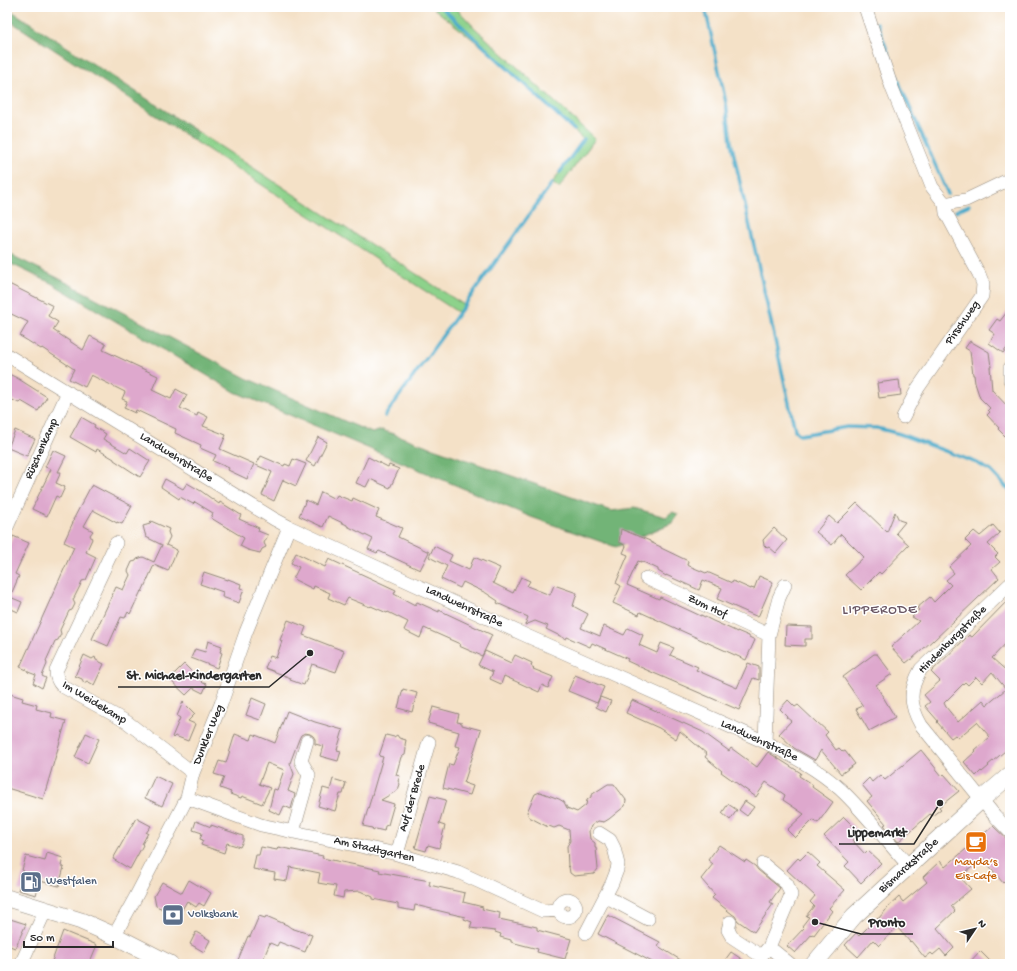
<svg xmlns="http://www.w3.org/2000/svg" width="1017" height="971" font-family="'Gochi Hand',sans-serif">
<rect width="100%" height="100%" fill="#fff"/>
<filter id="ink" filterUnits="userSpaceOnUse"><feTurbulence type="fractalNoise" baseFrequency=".025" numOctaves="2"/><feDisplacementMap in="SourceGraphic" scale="8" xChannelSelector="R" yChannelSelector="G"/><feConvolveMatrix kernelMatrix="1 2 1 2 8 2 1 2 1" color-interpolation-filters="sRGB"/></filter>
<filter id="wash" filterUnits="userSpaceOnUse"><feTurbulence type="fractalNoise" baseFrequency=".012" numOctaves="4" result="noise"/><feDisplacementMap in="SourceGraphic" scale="16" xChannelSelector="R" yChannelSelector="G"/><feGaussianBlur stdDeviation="0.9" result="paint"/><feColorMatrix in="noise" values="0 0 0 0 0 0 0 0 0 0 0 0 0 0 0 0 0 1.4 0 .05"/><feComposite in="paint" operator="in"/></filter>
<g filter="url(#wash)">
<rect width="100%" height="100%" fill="#f4e1c7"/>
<path fill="#8dd28b" stroke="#5c7e5b" d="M432 7H455L475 28 595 139 559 188 552 183 583 139 490 53Z
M198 132 464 305 459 313 193 140Z"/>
<path fill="#72b477" stroke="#4e7051" d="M7 8 198 132 193 140 7 19Z
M7 253 56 277 246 378 372 433 382 430 611 511 634 508 666 517 672 512 678 514 672 523 616 547 531 517 235 392 51 283 7 262Z"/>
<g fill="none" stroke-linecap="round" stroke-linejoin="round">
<path stroke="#4babca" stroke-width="3.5" d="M441 7 574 130
M705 7 726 103 731 142 795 430 800 435 847 427 877 428 900 434 977 463 991 471 1010 491
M877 23 902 90 948 194
M560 172 584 139
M956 211 969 205
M385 416 552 183"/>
</g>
<g id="blocks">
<path fill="#dea8cd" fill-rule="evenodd" d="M7 283 53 306 48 316 58 322 53 330 83 350 90 336 106 344 103 350 158 376 152 390 171 399 176 389 187 395 180 408 197 416 198 412 208 417 203 426 226 435 220 449 254 464 247 479 228 470 229 468 213 461 216 455 200 448 201 445 175 433 176 429 136 410 135 413 124 408 127 401 122 399 125 392 91 375 85 387 69 379 74 369 42 348 41 349 20 336 28 322 7 312Z
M1010 308V344L1003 353 989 343 995 334 989 330 997 319 1000 321Z
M970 341 989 352 991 367H990L992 390 1010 409V441L998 429 999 428 987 415 990 412 988 410 990 408 980 398 975 383 974 375H973L970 351 965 348Z
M7 373 17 378 47 397 38 411 21 401 19 403 8 398 10 394 7 393Z
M899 380 901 395 879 398 877 383Z
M81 417 95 425 94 427 106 434 103 439 127 453 130 448 150 461 140 477 114 460V459L97 449 96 452 70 437Z
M15 430 35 439 27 456 8 448Z
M318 437 327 442 315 466 306 461Z
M53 450 66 456 58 472H61L56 483 65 487 60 498 56 496 47 516 32 509 51 469 45 467Z
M261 456 284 466 285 464 290 466 293 459 306 464 296 486 283 480 274 501 262 495 272 472 256 465Z
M368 457 388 467 389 465 399 469 390 488 370 479 366 487 356 483Z
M165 479 183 489 187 483 201 491 219 504 220 502 241 515 239 519 259 528 258 531 268 535 264 543 266 547 262 549 260 553 248 550 240 546 244 538 211 518 213 513 195 502 193 504 180 497 179 499 161 487Z
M92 485 132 506 122 524 117 522V523L93 510 84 526 93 531 90 535 92 539 86 552 96 557 86 580 82 581 80 586 73 600 75 604 72 610 69 611 60 630 61 634 58 640 55 641 46 661 47 664 42 676 46 678 42 688 33 683 36 675 28 672 27 670 20 667 74 547 64 542 74 520H73L91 486H92Z
M321 492 335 499 337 495 352 501 353 498 379 510 376 517 402 528 398 537 429 552 420 570 379 551 377 553 368 549 373 539 347 526V525L328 516 323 527 299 516 306 500 316 505Z
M857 503 887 532 895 512 899 520 905 522 896 533 909 545 881 574 879 572 861 590 845 575 864 557 841 534 832 545 816 532 829 516 837 523Z
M151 521 169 529 168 532 170 537 166 545 177 550 168 571 154 565 142 592 141 591 130 614 128 612 125 618 121 617 108 646 92 639 116 587 123 590 130 575 128 571 132 562 136 561 137 559 143 557 154 562 162 545 146 537 143 526 150 524Z
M993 525 1000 533 988 544 998 554 995 557 1000 562 992 569 999 578 933 641V640L912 659H911L906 663 891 647 919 621 912 617 919 610 917 608 930 597 934 602 951 585 946 580 954 573 949 567 971 546 965 540 974 531 980 536Z
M774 528 787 540 776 553 769 547 767 548 764 545 763 540Z
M621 529 650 541V542L661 547V548L686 560 688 561 687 565 706 573 707 572 732 583 733 581 751 589V588L754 589 759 576 773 582 758 617 717 599 722 588 703 580 699 590 666 575V576L658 571V569L641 561V562L638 561 627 585 659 599 660 597 701 616V615L713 621 731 629 737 632V631L749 636V637L755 640 746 660 640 612 639 615 613 603 621 586 616 583 628 555 623 553 626 546 619 542Z
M13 536 29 543 15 574 19 576 10 597 22 602 18 612 7 607V551Z
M434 546 452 555 449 561 469 570 474 557 500 568 493 583 513 593 521 577 530 581 527 586 550 595 554 585 577 593 573 606 588 614 581 628 600 636 604 626 624 635 628 628 643 635 639 645 657 653 661 643 674 648 670 655 698 667 696 670 737 688 748 663 759 667V680L753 678 739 710 649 671 627 661 628 659 592 643 590 647 567 637 566 639 546 629 548 626 535 621 525 625 528 617 497 603 498 601 486 593 463 582 460 588 441 579 447 566 429 557Z
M296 553 325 567 329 559 396 590 394 594 415 605 417 602 439 612V610L492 635 482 656 459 646 460 644 424 628 420 638 404 630 408 622 388 612 387 613 371 606 370 607 348 598 344 605 328 598 330 593 314 586 313 589 293 579 299 567 291 563Z
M204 572 228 580V579L241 584 240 588 244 589 239 603 222 597 223 592 200 584Z
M1010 598V639L992 658 1010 674V747L988 765 989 766 982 772 981 771 976 776 964 762 976 751 975 750 990 737 977 722 958 738 955 735 951 738 937 722 938 721 925 706 930 702 924 695 940 681 931 672 969 635 972 637ZM992 672 1006 689 987 705 983 700 958 722 946 707 944 703 965 682 968 685 976 677 982 683Z
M288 620 306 627 303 635 344 651 336 672 312 664 304 685 290 680 291 678 265 668 270 656 276 658 282 641 280 640Z
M786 626 812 627V639H805V646L785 645Z
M208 641 222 646 220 652 222 653 217 668 191 658 195 649 205 652Z
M485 651 511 663 515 655 532 663 531 666 534 668 533 669 553 677 548 688 542 685 539 692 504 676 501 684 490 679 493 672 478 665Z
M874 654H877L892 674 876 685 895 717 869 731 856 709 863 706 843 677Z
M84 655 92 659 95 657 96 660 104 664 94 685 87 681 84 683 82 679 75 676Z
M184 664 203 683 207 684 203 693 193 688 186 695 169 679Z
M575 675 604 687 597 703 568 691Z
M403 689 417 693 412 712 398 708Z
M7 693 23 698 22 701 37 705 36 709 52 713 51 717 66 721 43 799 7 788Z
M600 697 611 701 606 712 596 707Z
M252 698 266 704 260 720 246 715Z
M632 700 703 732 729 751 731 748 757 767 768 752 771 754 801 773 799 776 813 785 812 787 833 802 818 823 813 820 795 838 787 830 804 814 783 800 785 795 766 782 756 797 721 772 722 771 705 757 707 754 680 731 676 739 659 728 626 713Z
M788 700 795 707 798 705 817 723V722L828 732 825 735 836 750 839 748 843 752 845 751 855 764 841 774 821 750 815 760 794 748 779 734 791 721 786 717 787 716 780 709Z
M183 702 195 714 188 721 195 724 188 741 175 736 173 738 172 737 180 718 177 716Z
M433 707 459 714 457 722 462 723V725L481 730 464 783 473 786 470 795 443 788 449 764 453 765 460 747 455 746 459 732 428 723Z
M287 711 315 722 343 730 337 750 341 751 338 761 320 756 323 746 315 744V739L313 736 310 734 305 733 301 735 299 739 290 763 294 774 288 791 295 794 291 809 284 806 280 815 269 810 274 789 277 790 284 770 267 763 259 784 270 788 262 804 242 796 241 798 230 794 231 792 220 788 224 777 214 774 219 761 226 763 235 734 251 740 253 734 275 743Z
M86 733 99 739 88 763 75 757Z
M386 735 394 737 397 735 399 738 406 740 405 745 406 749 405 755 401 757 396 775 400 776 398 781 400 784 398 790 381 800 394 804 388 825 385 826 384 831 376 829 373 831 372 828 363 826 383 757 379 756Z
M921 750 942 776 944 774 959 791 939 807 941 809 932 816 930 814 898 842 884 825 886 824 867 801 872 797 862 785 869 778 872 782 880 775 885 780Z
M155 776 172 784 162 806 145 798Z
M333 779 346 783 343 794H340L335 811 318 806 323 788 330 790Z
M608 784H614L626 800 625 806 609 819 604 822 598 821 591 826 589 831 590 839 595 843V848H596L598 869 594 874 574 876 570 873 569 867 568 866 567 846 570 841 569 830 559 826 554 828 549 826 548 827 529 817 527 812 535 794 540 792 559 799 564 802 567 808 577 812 586 805 587 800 591 797V795Z
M430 796 446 800 439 824 445 826 439 848 428 845 426 851 415 848Z
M745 801 754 807 747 816 739 810Z
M728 804 737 810 730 820 722 813Z
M844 817 860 833 852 840 865 854 868 851 881 863 861 883 845 866 849 862 824 836Z
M136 818 151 826 146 833H148L142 844 143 845 130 869 113 859Z
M196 821 211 827V825L243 836V841L240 847 227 843 224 853 201 845 203 840 200 839 202 833 193 830Z
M993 826 1010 842V876L1003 883 983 858 960 877 971 889 951 906 955 911 937 928 954 948 946 956 940 949 933 955 931 953 925 958 911 941 910 942 897 927 879 946 873 940 858 957 845 945 856 933 859 936 877 918 878 919 886 910V909L899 897 903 902 927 882 923 877 940 861 945 867Z
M719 845 745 862 746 860 755 866 758 870 780 888 770 902 773 904 754 932 738 921 735 916 732 914 712 898 715 895 701 879 713 864 708 860Z
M261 847 277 850 278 847 323 856 322 858 380 870 379 872 430 881 429 885 465 893 463 902 483 907 482 909 500 913 499 919 537 927V930L571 939 565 959 537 952 538 949 511 942V940L500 937 501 934 495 932V931L470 928 472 922 464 919 465 917 415 905 414 911 398 908V904L373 899V897L360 891 344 892 343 898 334 896 336 886 318 883 320 873 290 867 287 881 274 879 275 873 253 869 256 855H259Z
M808 852 820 863 817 866 845 890 829 908 832 911 814 935 812 934 795 953 787 946 804 928 802 926 809 917 806 916 814 906 810 902 815 896 787 870 798 858 800 860Z
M47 853 63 858 61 866 64 867 59 886 40 881 36 895 18 890 24 871 22 870 26 856 45 861Z
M189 880 211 893 204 906 199 903 196 907 187 901 180 913 170 907 163 909 156 906 154 896 162 882 182 893Z
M608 915 660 942 658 946 687 964H656L598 934Z
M259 916 265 918 266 916 287 925 291 928 312 935 305 952 279 942 277 946 270 943 261 964H248L238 960 248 936 250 937Z
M7 918 26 924 15 948 7 945Z
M63 931 97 945 89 964H51Z
M196 932 210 940 204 952 190 944Z
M980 951 993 964H968Z
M731 952 749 964H722Z"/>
</g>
</g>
<g filter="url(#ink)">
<use href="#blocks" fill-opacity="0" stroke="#908679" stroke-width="1"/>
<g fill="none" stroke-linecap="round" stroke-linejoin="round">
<g stroke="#908679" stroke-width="14">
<path id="minor" d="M865 7 892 88 932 187 945 204 966 200 1010 179
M7 355 274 519 289 527 527 636 765 742C791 755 818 769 840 789 865 812 886 841 909 866
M1010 368V380
M903 417 918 388 982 296 983 284 979 274 946 213 945 204
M7 527 68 392
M116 543 56 671C56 677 57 681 62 686L127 722 193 773
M646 578 769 635
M1010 584 921 669C909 690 909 704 921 725L995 816 1010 832
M765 742 769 635 779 598 785 585
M187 798 261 825 397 854 458 872 543 911 558 910
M293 832 309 775 301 761 307 741
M397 854 429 742
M763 864 787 884 791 895 769 947
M605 896 648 919
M558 908a9 9 0 1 1 18 0a9 9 0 1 1-18 0Z
M730 922 728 930 732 937 761 956 769 947 790 964
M586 933 612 883 617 870 618 864 614 848 610 840 599 833
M114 936 134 900 187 798 193 773 221 704 246 632 289 527
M21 964 46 909"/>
</g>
<g stroke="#908679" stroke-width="18">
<path id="major" d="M7 898 81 921 117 937 170 964
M814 964 854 916 982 799 1010 775"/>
</g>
<use href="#minor" stroke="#fff" stroke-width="13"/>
<use href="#major" stroke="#fff" stroke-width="17"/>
</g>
</g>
<defs>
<g id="cafe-square" transform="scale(1.15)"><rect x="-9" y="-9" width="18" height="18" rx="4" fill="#e8710a" stroke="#fff"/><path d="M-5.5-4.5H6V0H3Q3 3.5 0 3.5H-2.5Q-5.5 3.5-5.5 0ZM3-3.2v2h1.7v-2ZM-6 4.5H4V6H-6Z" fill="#fff"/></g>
<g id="fuel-square" transform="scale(1.15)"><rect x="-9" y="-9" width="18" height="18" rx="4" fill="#5c6f8a" stroke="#fff"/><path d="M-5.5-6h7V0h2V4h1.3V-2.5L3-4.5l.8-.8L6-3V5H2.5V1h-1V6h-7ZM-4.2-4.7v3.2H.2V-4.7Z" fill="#fff"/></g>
<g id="bank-square" transform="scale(1.15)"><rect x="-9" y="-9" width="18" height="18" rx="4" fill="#5c6f8a" stroke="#fff"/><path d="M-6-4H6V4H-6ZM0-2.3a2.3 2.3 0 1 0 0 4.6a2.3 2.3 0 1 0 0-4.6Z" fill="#fff"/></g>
</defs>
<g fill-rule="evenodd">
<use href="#cafe-square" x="976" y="842"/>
<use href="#fuel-square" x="31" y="882"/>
<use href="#bank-square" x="173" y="915"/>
</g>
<g text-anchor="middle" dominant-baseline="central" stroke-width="3" stroke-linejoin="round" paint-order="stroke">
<g font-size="12" fill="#2b2b2b" stroke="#fff">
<text transform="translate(963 323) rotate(-55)">Pirschweg</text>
<text transform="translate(42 449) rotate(-66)">Rüschenkamp</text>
<text transform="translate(176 458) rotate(32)">Landwehrstraße</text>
<text transform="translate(464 607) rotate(25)">Landwehrstraße</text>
<text transform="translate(707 607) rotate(25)">Zum Hof</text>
<text transform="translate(953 640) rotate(-45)">Hindenburgstraße</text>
<text transform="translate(94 703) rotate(31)">Im Weidekamp</text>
<text transform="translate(209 735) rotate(-68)">Dunkler Weg</text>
<text transform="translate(759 741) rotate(25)">Landwehrstraße</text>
<text transform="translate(413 798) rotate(-74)">Auf der Brede</text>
<text transform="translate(374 850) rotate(13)">Am Stadtgarten</text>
<text transform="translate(909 866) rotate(-42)">Bismarckstraße</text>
</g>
<g font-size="12" fill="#c56008" stroke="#fff">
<text x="976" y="863">Mayda‘s<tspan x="976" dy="14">Eis-Cafe</tspan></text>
</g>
<g font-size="12" fill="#4e5e75" stroke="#fff" text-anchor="start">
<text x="46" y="882">Westfalen</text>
<text x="188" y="915">Volksbank</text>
</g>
<g font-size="14" letter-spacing="1" fill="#6a5764" stroke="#fff">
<text x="880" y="610">LIPPERODE</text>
</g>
</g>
<path fill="none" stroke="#2b2b2b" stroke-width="1.5" d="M310 653L269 687H118M940 803L914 844H839M815 922L861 934H913"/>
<g fill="#2b2b2b" stroke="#fff" stroke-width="1.5">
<circle cx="310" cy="653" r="4"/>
<circle cx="940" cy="803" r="4"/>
<circle cx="815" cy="922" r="4"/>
</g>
<g font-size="13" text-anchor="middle" font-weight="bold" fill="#2b2b2b" stroke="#fff" stroke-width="3" stroke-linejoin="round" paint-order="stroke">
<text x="194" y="679">St. Michael-Kindergarten</text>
<text x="877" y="836">Lippemarkt</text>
<text x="887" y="926">Pronto</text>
</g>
<rect width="1017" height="971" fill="none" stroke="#fff" stroke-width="24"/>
<g transform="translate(975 929) rotate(55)" stroke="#ffffff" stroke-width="3" paint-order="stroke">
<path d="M0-3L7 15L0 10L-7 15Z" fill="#2b2b2b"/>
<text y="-6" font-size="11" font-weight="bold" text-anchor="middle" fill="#2b2b2b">N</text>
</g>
<path d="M24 941v6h89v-6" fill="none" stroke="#2b2b2b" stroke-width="2"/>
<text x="30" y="941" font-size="12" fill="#2b2b2b" stroke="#ffffff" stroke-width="3" paint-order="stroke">50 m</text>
</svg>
